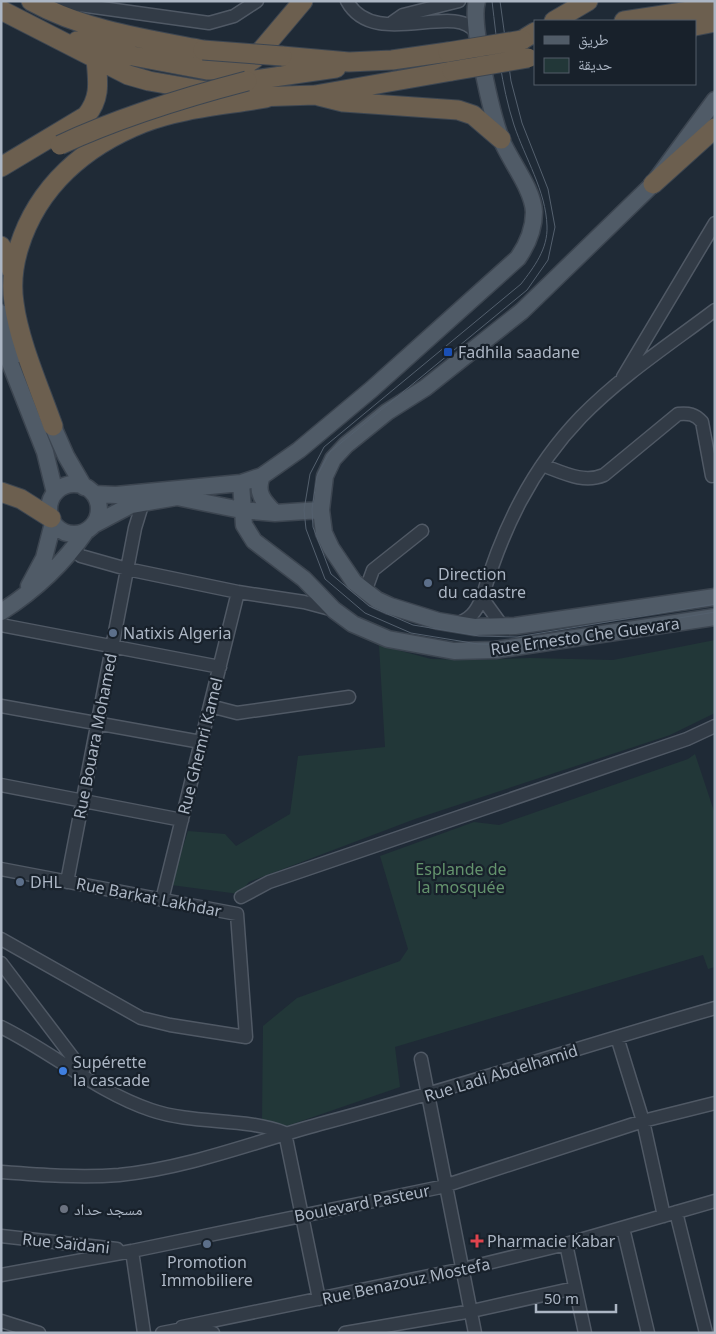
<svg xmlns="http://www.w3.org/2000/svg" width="716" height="1334" font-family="'Noto Sans','Noto Naskh Arabic',sans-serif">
<rect width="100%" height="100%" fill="#1f2a36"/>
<path fill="#223738" d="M715 640V713L670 735 415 819 249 882 239 894 171 885 188 831 225 834 236 846 290 814 298 756 385 747 379 645 431 659 475 660 530 658 613 660Z
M695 754 715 814V967L708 969 703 955 395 1047 400 1087 284 1127 262 1120 263 1026 297 998 400 961 408 949 380 856 474 822 499 825 688 759Z"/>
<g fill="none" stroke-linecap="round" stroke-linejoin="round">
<g stroke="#505965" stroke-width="15">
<path id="minor" d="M51 1 209 23 234 16 257 1
M347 1C374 51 456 0 476 33
M393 22 403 15 459 1
M623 377 715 223
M542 465C562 472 583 484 604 475L678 414C689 413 695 414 702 422L712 476
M72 549 81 556 127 569 238 592 304 602 334 610
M365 592 373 570 422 531
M482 598C502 530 531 469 581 417 621 376 670 344 715 310
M455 624C470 620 476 612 482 598L503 627
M1 625 220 667
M1 706 201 742
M210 706 237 713 349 697
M1 785 182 820
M1 869 237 914 246 1037 170 1025 141 1018 1 939
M67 882 135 528 143 502
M241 897 269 882 687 739 715 726
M162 900 238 592
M1 963 83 1071
M1 1027C52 1052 97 1092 151 1110 195 1125 244 1117 285 1133
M617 1037 643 1121 664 1216
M421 1059 475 1333
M285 1133 319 1299
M2 1172C41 1175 80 1178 119 1175 188 1168 254 1142 320 1124 453 1089 583 1046 715 1008
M676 1212 706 1333
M623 1228 648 1333
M1 1236 117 1249
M566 1244 585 1333
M132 1251 144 1333
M1 1275 132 1251 441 1187 643 1121 715 1103
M1 1321 39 1333
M162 1333 193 1327 213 1333
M181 1333 182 1327 463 1269 566 1244 715 1201
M345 1333 472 1311 575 1288"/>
</g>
<g stroke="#3c4550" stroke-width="19">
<path id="major" d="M715 100 653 184 522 311 425 388 387 412 346 445 333 459 325 476 321 510 324 533 331 548 354 582 377 600 390 606 438 621 474 627 515 626 715 597
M1 313 20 354
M1 340 45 452 55 493
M48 415 66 456 84 487
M262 476C255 492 263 501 275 513
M241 483 244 525 254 541 304 579 334 610 353 624 388 639 454 651 495 650 715 617
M49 509a25 25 0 1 1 50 0a25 25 0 1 1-50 0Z
M94 494 116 495 241 483 262 476 299 450 372 389 518 258C527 245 534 229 534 212 533 189 510 161 501 139 492 115 470 23 477 1
M95 524 131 505 177 497 241 510 275 513 321 510
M29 586 44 558 53 523
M1 612C34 591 64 563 86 531"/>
</g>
<g stroke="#3d4651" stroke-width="21">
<path id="highway" d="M31 1C83 30 145 39 203 50
M1 10 128 75 149 81 212 92
M554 21 588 1
M624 21 715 7
M695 26 715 22
M522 40 535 32
M77 41 133 56 207 70H227L243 66 254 59 303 1
M282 56 349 62 392 60 448 52
M247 81 336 68
M319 96 343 102 458 110 473 115 501 139
M255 97 315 95 452 71
M1 167 86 116C101 98 98 82 96 59
M653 184 715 128
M1 246 12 271
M53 426C40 389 19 342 14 303 11 283 13 266 19 247 38 186 85 146 143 123 181 108 227 105 266 98
M1 492 21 499 51 518"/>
</g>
<use href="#minor" stroke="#323b46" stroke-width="12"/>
<use href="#major" stroke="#505b67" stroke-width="16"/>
<use href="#highway" stroke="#6c5f4f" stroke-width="19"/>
<path stroke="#54606e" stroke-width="1" d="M492 1C497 43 501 85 514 125 525 158 546 191 547 226 548 249 534 267 521 284L324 447 310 474 304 510 306 529 325 579 365 613 411 633 478 644 517 645 715 612
M500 1 511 81 522 123 548 189 555 227 548 260 527 290 330 452 317 476 312 509 313 527 331 574 369 606 413 625 479 636 517 637 715 604"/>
<g stroke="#3d4651" stroke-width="21" stroke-linecap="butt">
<path id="highway-bridge" d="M203 50 282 56
M448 52 522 40
M452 71 528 58
M60 145C120 117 182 98 247 81"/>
</g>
<use href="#highway-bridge" stroke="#6c5f4f" stroke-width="19"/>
</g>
<rect fill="#1a4fb4" stroke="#18212b" stroke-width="2" x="443" y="347" width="10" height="10" rx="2.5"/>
<g fill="#5c6f8a" stroke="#18212b" stroke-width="2">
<circle cx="428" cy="583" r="5"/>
<circle cx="113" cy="633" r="5"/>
<circle cx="20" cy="882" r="5"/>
<circle cx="207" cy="1244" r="5"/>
</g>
<circle fill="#3f7fe0" stroke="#18212b" stroke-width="2" cx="63" cy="1071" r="5"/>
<circle fill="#6b7280" stroke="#18212b" stroke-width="2" cx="64" cy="1209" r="5"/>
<path fill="#e0444e" stroke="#18212b" stroke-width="2" d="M474.5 1233.5h5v5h5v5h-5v5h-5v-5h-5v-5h5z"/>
<g text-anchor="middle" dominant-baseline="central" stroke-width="4.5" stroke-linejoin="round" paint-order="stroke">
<g font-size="16" fill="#acb6c4" stroke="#18212b" text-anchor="start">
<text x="458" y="352">Fadhila saadane</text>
<text x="438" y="574">Direction<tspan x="438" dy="18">du cadastre</tspan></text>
<text x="123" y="633">Natixis Algeria</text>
<text x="30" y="882">DHL</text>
<text x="73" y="1062">Supérette<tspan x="73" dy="18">la cascade</tspan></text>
<text x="74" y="1209">مسجد حداد</text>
<text x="487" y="1241">Pharmacie Kabar</text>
<text x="207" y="1262" text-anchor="middle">Promotion<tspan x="207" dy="18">Immobiliere</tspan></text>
</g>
<g font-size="16" fill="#acb6c4" stroke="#18212b">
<text transform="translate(585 636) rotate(-8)">Rue Ernesto Che Guevara</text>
<text transform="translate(95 736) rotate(-79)">Rue Bouara Mohamed</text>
<text transform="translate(200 746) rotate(-76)">Rue Ghemri Kamel</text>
<text transform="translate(149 897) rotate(11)">Rue Barkat Lakhdar</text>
<text transform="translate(501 1073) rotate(-17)">Rue Ladi Abdelhamid</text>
<text transform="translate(362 1203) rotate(-11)">Boulevard Pasteur</text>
<text transform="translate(66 1243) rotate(6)">Rue Saïdani</text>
<text transform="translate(406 1281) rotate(-12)">Rue Benazouz Mostefa</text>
</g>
<g font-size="16" fill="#64936d" stroke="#18212b">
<text x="461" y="869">Esplande de<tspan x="461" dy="18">la mosquée</tspan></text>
</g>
</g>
<rect width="716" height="1334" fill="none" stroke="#acb6c4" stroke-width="5"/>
<rect x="534" y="20" width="162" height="65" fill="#18212b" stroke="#535d68"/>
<rect x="544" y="36" width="25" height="8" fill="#505b67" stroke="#535d68"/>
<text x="578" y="45" font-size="15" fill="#acb6c4">طريق</text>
<rect x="544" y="58" width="25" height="15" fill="#223738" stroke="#535d68"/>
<text x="578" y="70" font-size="15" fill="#acb6c4">حديقة</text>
<path d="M536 1304v8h80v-8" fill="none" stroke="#acb6c4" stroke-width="2.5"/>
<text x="544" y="1304" font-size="15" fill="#acb6c4" stroke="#18212b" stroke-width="4" paint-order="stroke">50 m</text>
</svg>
